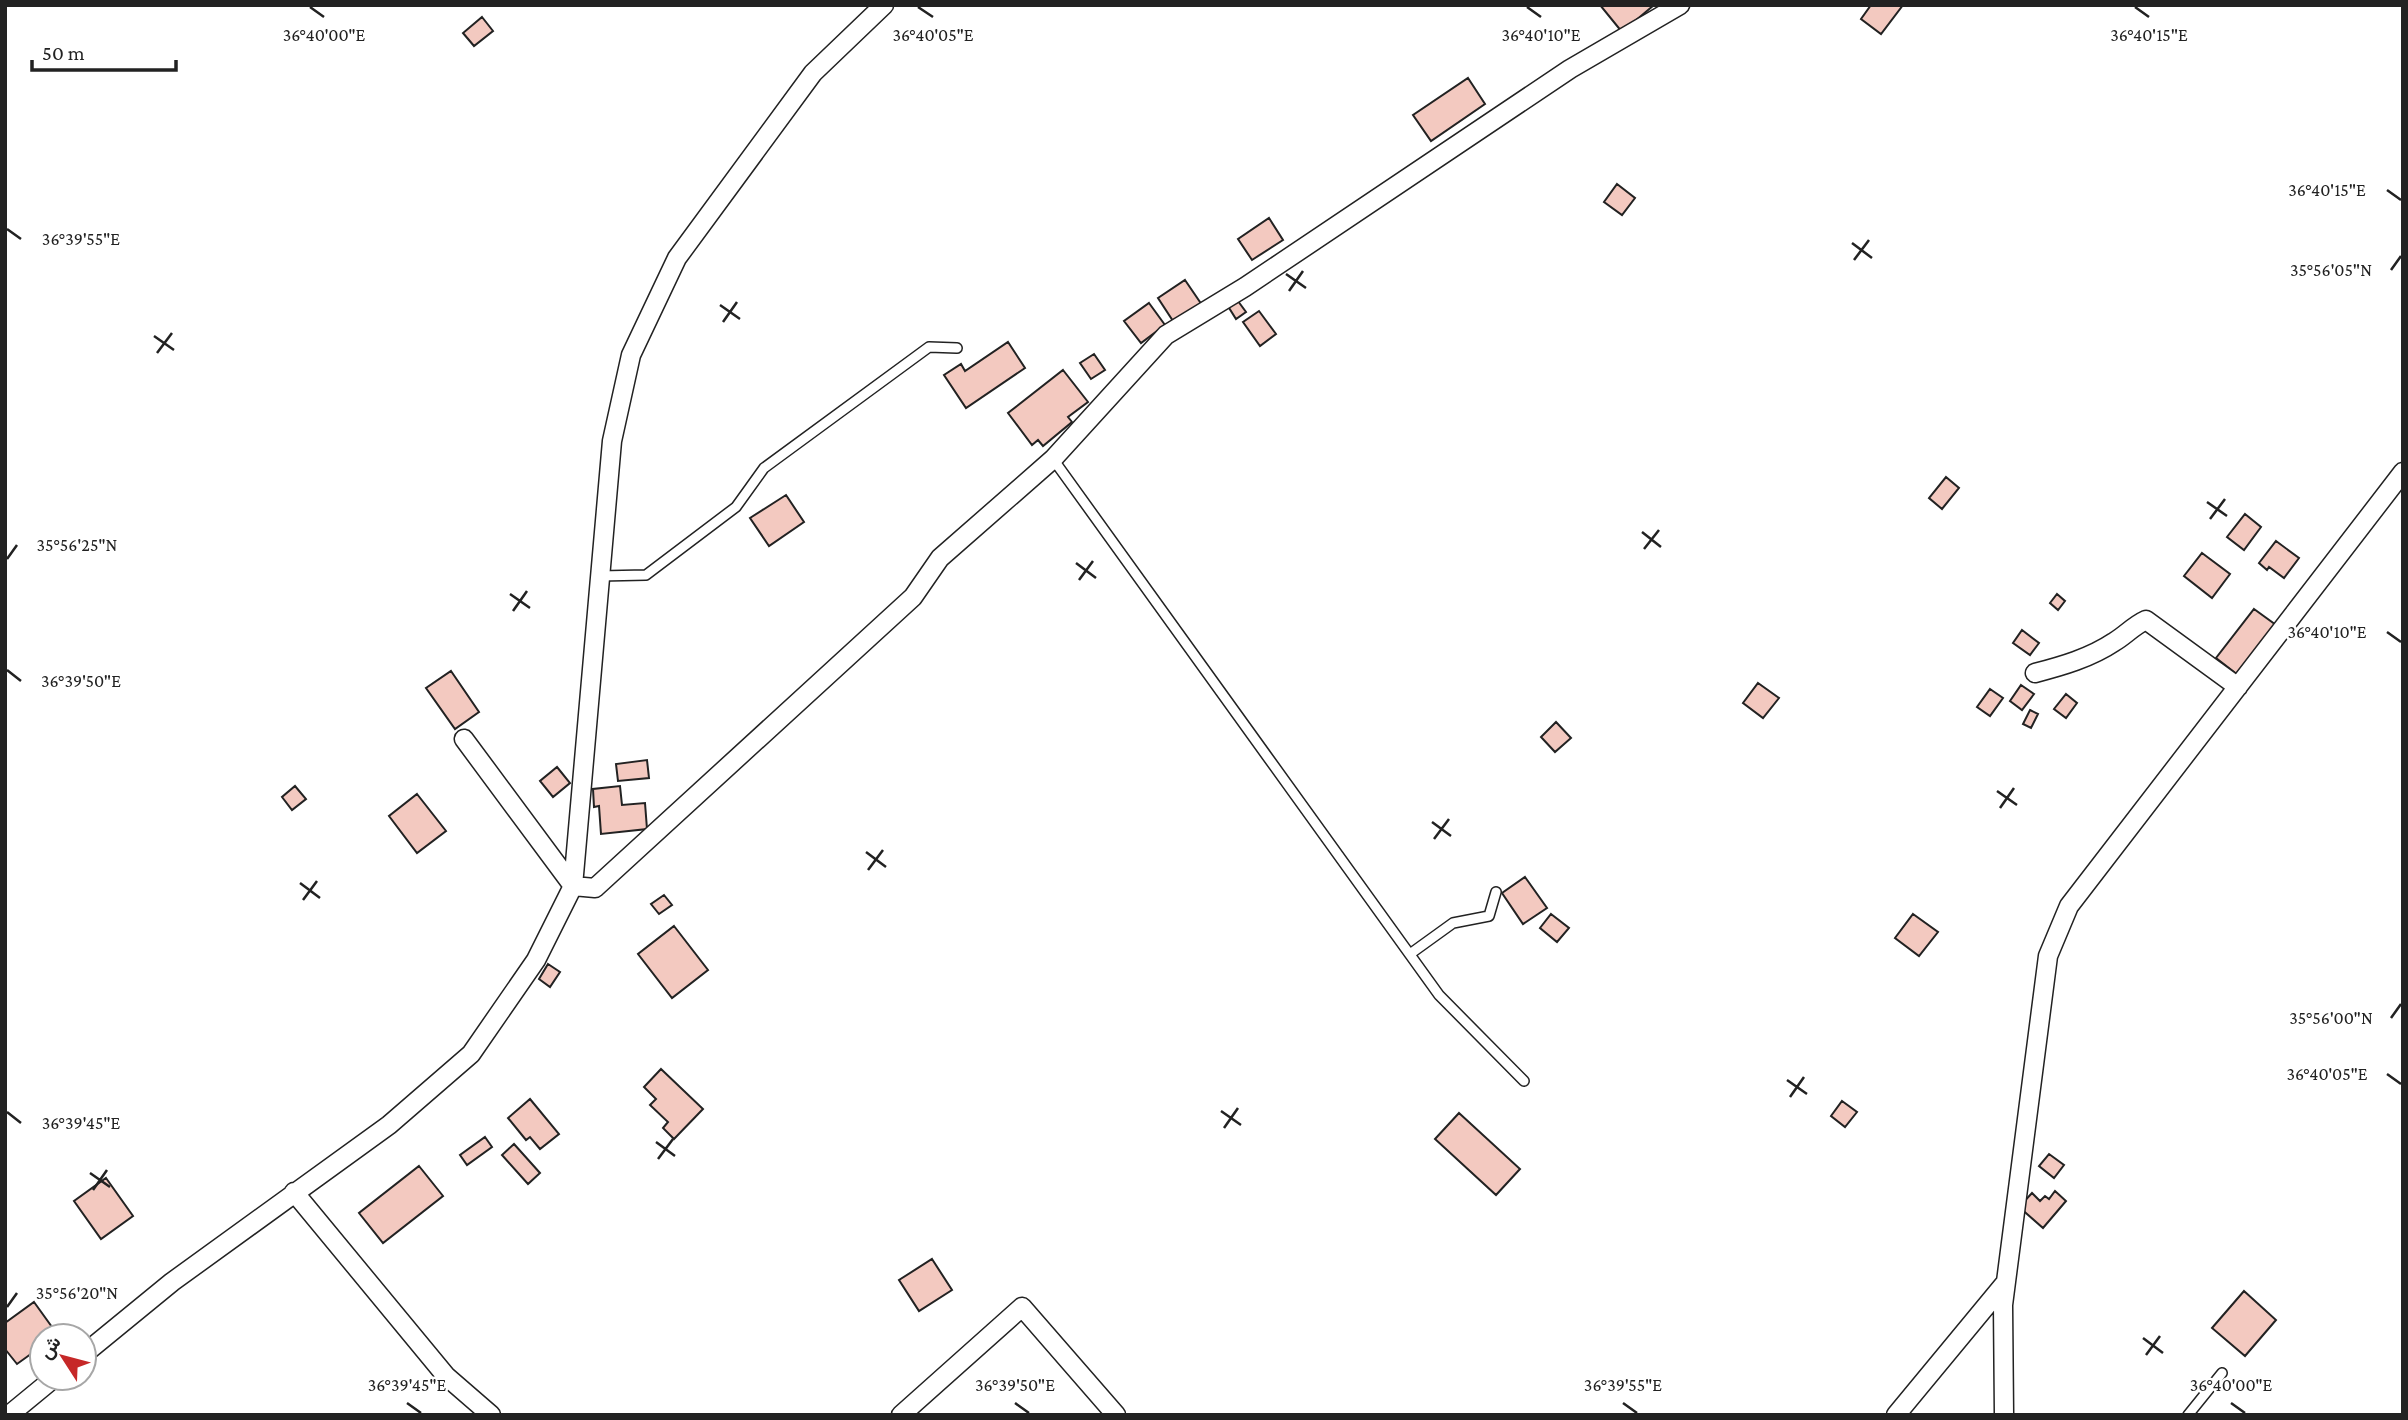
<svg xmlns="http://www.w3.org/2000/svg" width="2408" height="1420" font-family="'Crimson Pro',Vazirmatn,serif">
<rect width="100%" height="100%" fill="#fff"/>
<path fill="#f3c9c0" stroke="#222" stroke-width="2" d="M1600 5H1654L1622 32Z
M1871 5H1903L1881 34 1861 19Z
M482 17 493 31 474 46 463 33Z
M1468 78 1485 104 1431 141 1413 115Z
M1617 184 1635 198 1622 215 1604 202Z
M1269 218 1283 240 1252 260 1238 239Z
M1185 280 1202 305 1175 324 1158 298Z
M1235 297 1246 312 1236 319 1226 303Z
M1149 303 1165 325 1141 343 1124 321Z
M1259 311 1276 334 1260 346 1243 322Z
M1008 342 1025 368 966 408 944 375 961 364 965 371Z
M1094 354 1105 370 1091 379 1080 363Z
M1063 370 1088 402 1068 417 1072 422 1043 446 1038 440 1032 445 1008 413Z
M1946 477 1959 488 1942 509 1929 498Z
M786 495 804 522 769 546 750 518Z
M2245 514 2261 527 2244 550 2227 537Z
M2276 541 2299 558 2284 578 2269 567 2267 570 2259 563Z
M2202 553 2230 574 2212 598 2184 576Z
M2057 594 2065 601 2058 610 2050 603Z
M2254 609 2276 625 2238 675 2216 658Z
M2022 630 2039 643 2030 655 2013 643Z
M451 671 479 712 455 729 426 688Z
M1758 683 1779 698 1763 718 1743 703Z
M2021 685 2034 694 2022 710 2010 701Z
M1990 689 2003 698 1990 716 1977 707Z
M2066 694 2077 703 2066 718 2054 709Z
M2030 710 2038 714 2031 728 2023 724Z
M1556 722 1571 738 1555 752 1541 737Z
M647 760 649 778 618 781 616 764Z
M557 767 570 783 553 797 540 781Z
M295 786 306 799 292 810 282 797Z
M620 786 622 805 645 803 647 829 601 834 599 806 594 807 593 789Z
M417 794 446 831 417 853 389 816Z
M1525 877 1547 908 1523 924 1502 893Z
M664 895 672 905 659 914 651 904Z
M1551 914 1569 928 1557 942 1540 928Z
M1913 914 1938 932 1919 956 1895 938Z
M674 926 708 970 672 998 638 954Z
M548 964 560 972 550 987 539 979Z
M661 1069 703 1109 674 1139 663 1128 668 1122 650 1105 656 1099 644 1087Z
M530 1099 559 1134 540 1149 530 1137 526 1140 508 1118Z
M1842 1101 1857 1112 1845 1127 1831 1116Z
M1459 1113 1520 1169 1496 1195 1435 1139Z
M485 1137 492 1147 467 1165 460 1155Z
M514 1144 540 1173 528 1184 502 1155Z
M2049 1154 2064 1165 2054 1178 2039 1166Z
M419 1166 443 1196 383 1243 359 1213Z
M106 1178 133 1216 101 1239 74 1201Z
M2055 1191 2066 1201 2043 1228 2019 1207 2032 1193 2040 1201 2045 1196 2049 1199Z
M932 1259 952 1290 919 1311 899 1280Z
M2244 1291 2276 1320 2245 1356 2212 1328Z
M34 1302 57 1334 42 1336V1346L17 1364 5 1349V1323Z"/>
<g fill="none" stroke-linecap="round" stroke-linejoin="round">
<g stroke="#222" stroke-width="12">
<path id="lane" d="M1053 459 1439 995 1524 1081
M600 576 646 575 736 507 764 468 929 347 957 348
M1410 954 1453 923 1489 916 1496 892
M2188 1415 2222 1373"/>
</g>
<g stroke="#222" stroke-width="21">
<path id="street" d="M2035 673C2062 666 2090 658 2114 642 2126 635 2133 626 2146 620L2238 687
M464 739 573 886 595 888 913 597 940 558 1053 459 1166 335 1245 287 1570 69 1680 5
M294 1192 446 1376 491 1415
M84 1354 172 1282 389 1125 471 1054 536 960 573 886 612 441 631 355 677 258 813 73 884 5
M9 1415 54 1378
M901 1415 1022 1307 1116 1415
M1896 1415 2006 1282
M2004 1415 2003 1305 2048 956 2069 906 2403 472"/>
</g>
<use href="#lane" stroke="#fff" stroke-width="9"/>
<use href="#street" stroke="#fff" stroke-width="18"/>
</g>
<path fill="none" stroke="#222" stroke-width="2.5" d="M310 7 324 17M918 7 933 17M1527 7 1541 17M2135 7 2149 17M2387 190 2401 200M7 229 21 239M1852 243 1872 258M1854 260 1869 240M2391 270 2401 256M1286 274 1306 288M1289 291 1303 271M720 305 740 319M723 322 737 302M154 336 174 350M157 353 172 333M2207 502 2227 516M2210 519 2225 499M1642 532 1661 547M1644 549 1659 530M7 559 17 545M1076 563 1096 578M1079 580 1093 561M510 594 530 608M513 611 527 591M2387 632 2401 642M7 670 21 681M1997 791 2017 805M2000 808 2014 788M1432 822 1451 836M1434 839 1449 819M866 852 886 867M868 870 883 850M300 883 320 898M303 900 317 881M2391 1018 2401 1004M2387 1074 2401 1084M1787 1080 1807 1094M1790 1097 1804 1077M1221 1111 1241 1125M7 1112 21 1123M1224 1128 1238 1108M656 1142 675 1156M658 1159 673 1139M90 1173 110 1187M93 1190 107 1170M7 1307 17 1293M2143 1338 2163 1353M2146 1355 2160 1336M407 1403 421 1413M1015 1403 1029 1413M1623 1403 1637 1413M2231 1403 2245 1413"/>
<g font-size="18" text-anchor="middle" fill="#222" stroke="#fff" stroke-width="5" stroke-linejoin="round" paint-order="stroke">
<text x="933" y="41">36°40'05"E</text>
<text x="1541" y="41">36°40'10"E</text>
<text x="2149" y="41">36°40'15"E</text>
<text x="324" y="41">36°40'00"E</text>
<text x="2327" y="196">36°40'15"E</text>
<text x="81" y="245">36°39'55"E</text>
<text x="2331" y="276">35°56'05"N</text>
<text x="77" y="551">35°56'25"N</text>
<text x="2327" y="638">36°40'10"E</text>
<text x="81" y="687">36°39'50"E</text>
<text x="2331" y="1024">35°56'00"N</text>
<text x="2327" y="1080">36°40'05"E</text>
<text x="81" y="1129">36°39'45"E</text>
<text x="77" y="1299">35°56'20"N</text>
<text x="407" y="1391">36°39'45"E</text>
<text x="1015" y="1391">36°39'50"E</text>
<text x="1623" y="1391">36°39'55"E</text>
<text x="2231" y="1391">36°40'00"E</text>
</g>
<rect width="2408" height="1420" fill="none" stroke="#222222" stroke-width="14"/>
<g transform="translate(63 1357) rotate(306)"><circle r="33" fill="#ffffff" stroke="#a7a7a7" stroke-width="2"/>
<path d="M0-5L12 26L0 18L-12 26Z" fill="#c62828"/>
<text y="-10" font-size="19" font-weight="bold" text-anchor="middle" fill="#222222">ش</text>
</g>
<path d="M32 60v10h144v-10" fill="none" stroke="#222222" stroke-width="3.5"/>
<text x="42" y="60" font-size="21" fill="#222222" stroke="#ffffff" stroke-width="5" paint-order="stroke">50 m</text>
</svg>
